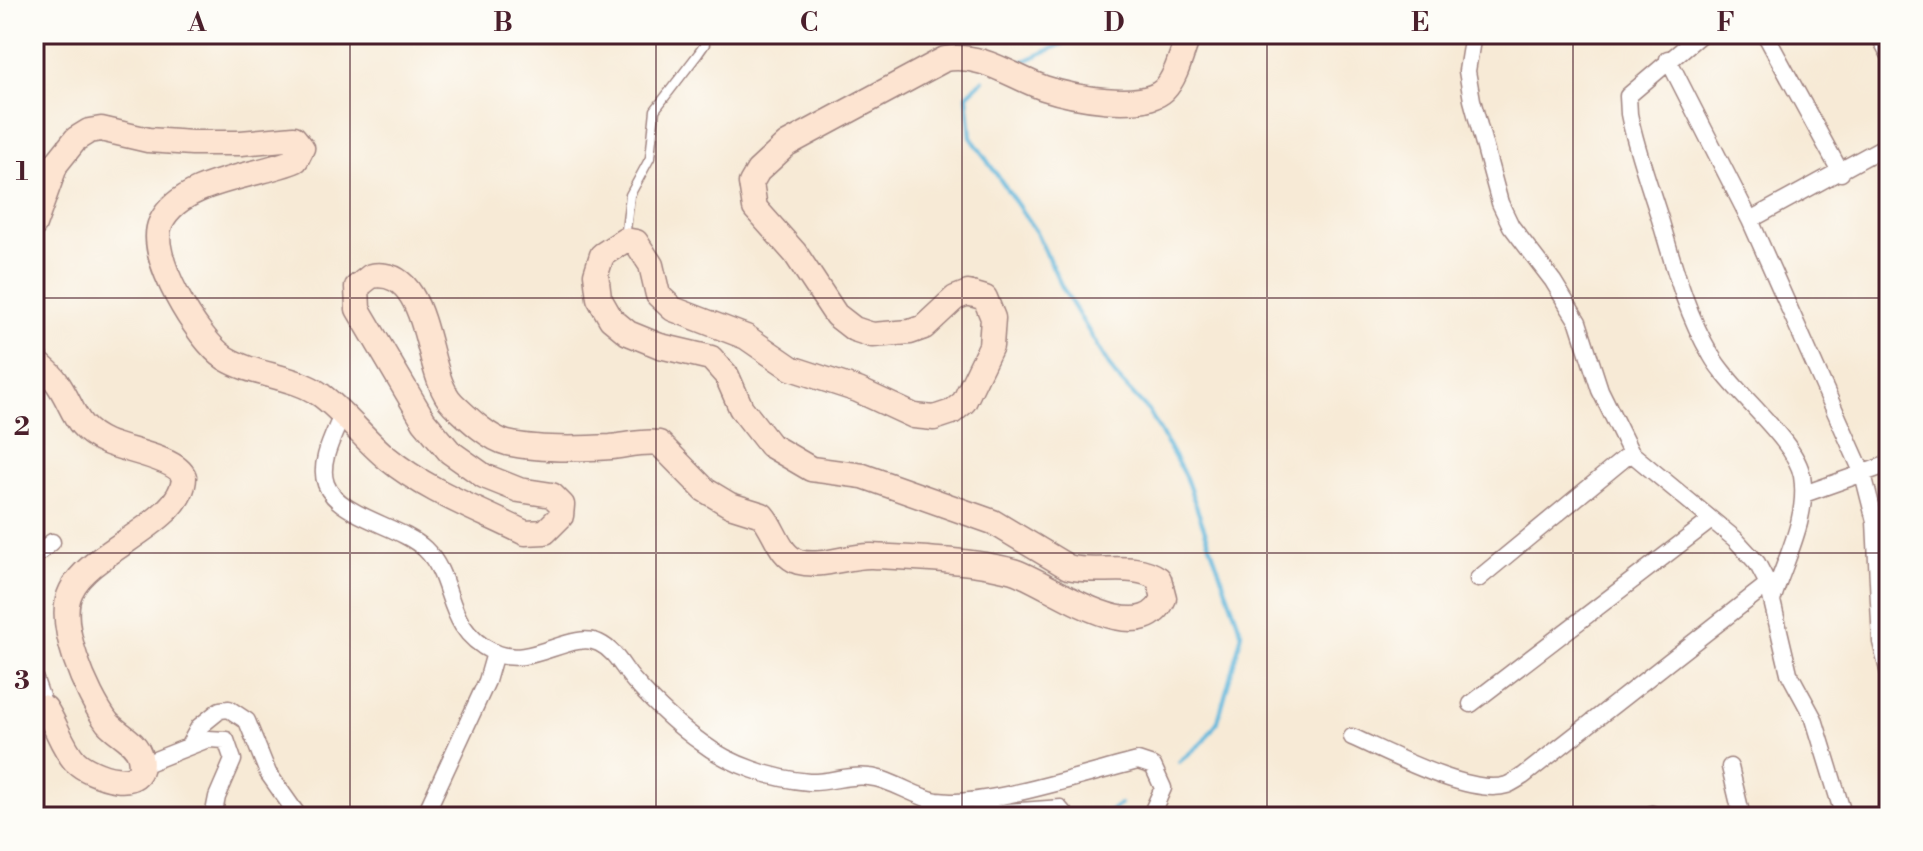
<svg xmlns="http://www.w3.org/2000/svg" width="1923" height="851" font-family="'Libre Bodoni',serif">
<rect width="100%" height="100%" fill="#fdfcf7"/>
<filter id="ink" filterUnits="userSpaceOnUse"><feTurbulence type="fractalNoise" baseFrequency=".0125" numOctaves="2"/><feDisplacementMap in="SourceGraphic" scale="16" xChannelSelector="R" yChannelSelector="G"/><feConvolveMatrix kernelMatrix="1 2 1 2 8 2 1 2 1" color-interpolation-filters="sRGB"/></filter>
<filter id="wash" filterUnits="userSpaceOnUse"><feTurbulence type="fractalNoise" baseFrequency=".006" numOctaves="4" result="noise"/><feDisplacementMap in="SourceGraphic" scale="32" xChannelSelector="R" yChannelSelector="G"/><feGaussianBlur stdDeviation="1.8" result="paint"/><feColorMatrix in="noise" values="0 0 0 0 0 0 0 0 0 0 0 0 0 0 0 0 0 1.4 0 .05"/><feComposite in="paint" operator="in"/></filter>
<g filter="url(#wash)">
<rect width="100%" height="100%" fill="#f7ead6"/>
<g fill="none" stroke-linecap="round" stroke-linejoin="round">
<path stroke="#5db6db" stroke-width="4" d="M1020 63 1085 34
M983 80 967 95 971 137 1036 232 1062 287 1115 375 1150 413 1186 478 1242 634 1218 721 1203 742 1179 762
M1103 817 1120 804"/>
</g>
</g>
<g filter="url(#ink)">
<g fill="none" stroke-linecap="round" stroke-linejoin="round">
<g stroke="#a08480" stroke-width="11">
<path id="lane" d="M625 239 630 195 650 158 655 110 698 54 705 44V34
M974 805 992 809 1061 804 1072 817"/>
</g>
<g stroke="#a08480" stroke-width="19">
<path id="street" d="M1473 34 1467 71 1472 100 1500 203 1511 226 1553 281 1578 322 1600 390 1631 453 1735 539 1757 563 1768 584 1789 673 1814 719 1844 817
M1701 34 1628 96 1629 114C1636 149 1649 184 1660 219 1674 266 1686 313 1711 355 1731 391 1796 440 1802 476 1809 518 1785 559 1773 598
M1765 34 1841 173
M1878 34 1889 54
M1668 59 1750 220 1863 474 1875 521 1881 642 1889 674
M1750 220 1889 144
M342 415C334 435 318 463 326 484 338 517 400 525 425 549 457 580 442 627 493 652 530 670 570 630 599 643 616 651 623 669 635 682 654 703 679 727 702 743 731 765 773 779 809 782 829 783 848 774 869 777 892 779 914 797 937 801 984 808 1088 773 1138 761L1153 766 1163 788 1150 817
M1804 494 1889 464
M34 557 52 542
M1478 579 1631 453
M34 677 45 708
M1471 704 1710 521
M1352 737C1387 752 1471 797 1507 785 1512 783 1518 779 1523 776L1768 584
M188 747 199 727 220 710 229 709 247 721 268 773 299 817
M140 766 208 739 226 740 233 760 217 797 213 817
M1730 767 1742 817
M424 817 487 681 495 653
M1651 817 1652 814"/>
</g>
<g stroke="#a08480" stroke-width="27">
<path id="secondary" d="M34 225 56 164 76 139 89 131 101 129 148 140 192 143H241L294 138 302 148 296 160C258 177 182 179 161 222 145 254 198 340 225 358 254 376 293 375 321 395 345 413 364 439 387 458 427 491 479 510 525 533L545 532 561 516 562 505 552 495 519 490 484 476 450 452 424 421 358 309 357 287 371 276C433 266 423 375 453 404 467 417 488 438 507 443 538 450 579 449 611 447 628 445 643 441 659 443L705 490 730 505 762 515C775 529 779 556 799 562 822 568 849 555 872 556 915 558 972 560 1013 571 1049 582 1139 654 1164 598L1159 579C1134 561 1097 575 1068 567L993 522 863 476 811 469 770 445 741 408 727 376 711 358 660 346 628 333 611 319 599 298 596 274 602 255 625 240 636 242 651 265 658 295 673 309 746 337 791 368 858 390 914 416 934 418 952 412 964 402 991 346 993 318 985 298 968 293 955 298 924 327 910 332 872 335 854 329 836 315 795 253 755 208 751 183 758 171 787 144 945 59C983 53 1010 76 1044 88 1071 97 1142 111 1164 90 1177 77 1182 51 1189 34
M34 359C41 367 50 372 56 381 75 407 72 427 106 442 126 451 177 458 184 477 184 522 90 550 71 591 55 623 87 695 107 722 117 734 137 741 140 757 148 796 90 776 75 761 62 747 56 724 45 708L34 705"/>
</g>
<use href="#lane" stroke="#fff" stroke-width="8"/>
<use href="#street" stroke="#fff" stroke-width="16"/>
<use href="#secondary" stroke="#fde4d1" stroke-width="24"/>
</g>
</g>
<path fill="none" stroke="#4a1f2b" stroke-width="2" stroke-opacity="0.55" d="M350 34V817M656 34V817M962 34V817M1267 34V817M1573 34V817M34 298H1889M34 553H1889"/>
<rect width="1923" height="851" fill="none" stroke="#fdfcf7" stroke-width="88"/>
<rect x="44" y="44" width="1835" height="763" fill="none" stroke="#4a1f2b" stroke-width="3"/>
<g font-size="26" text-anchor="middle" font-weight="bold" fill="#4a1f2b">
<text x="197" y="31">A</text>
<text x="503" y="31">B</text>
<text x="809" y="31">C</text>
<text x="1114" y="31">D</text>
<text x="1420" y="31">E</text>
<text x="1726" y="31">F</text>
<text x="22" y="180">1</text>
<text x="22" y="435">2</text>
<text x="22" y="689">3</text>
</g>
</svg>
